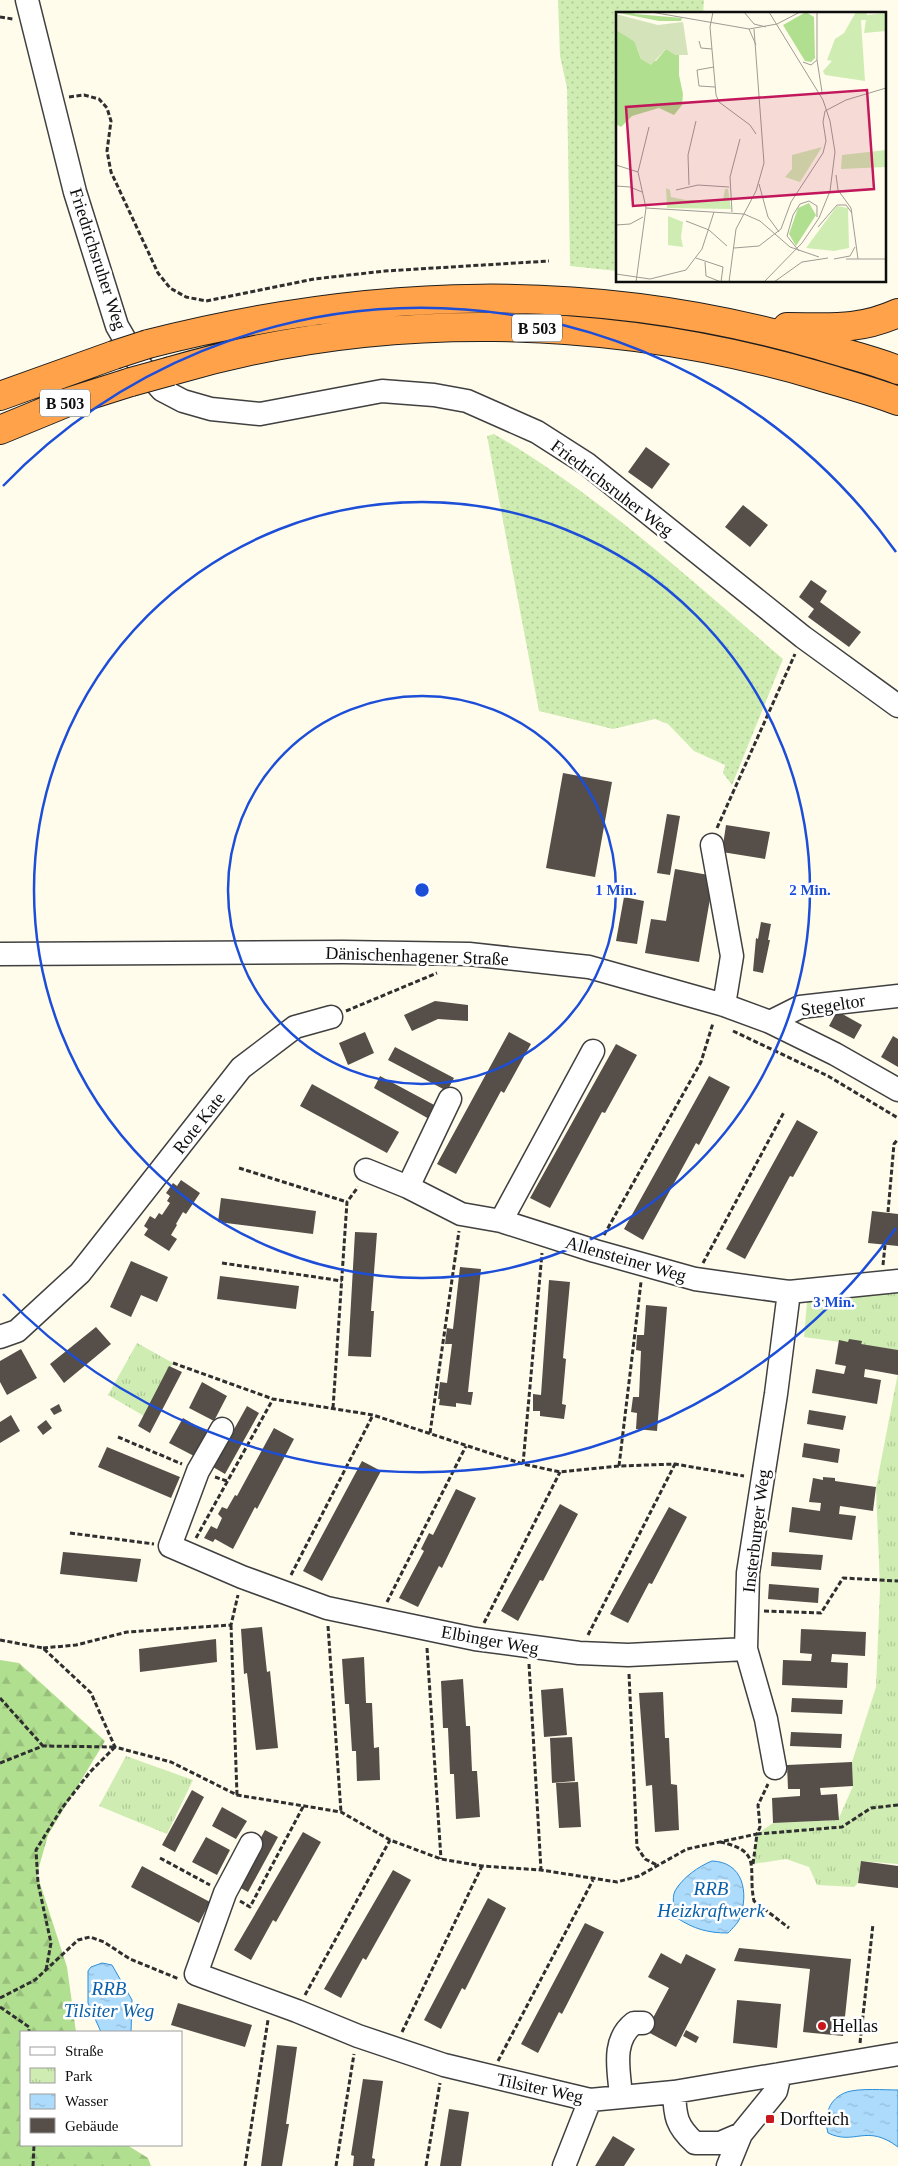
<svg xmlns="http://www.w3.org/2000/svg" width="898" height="2166" font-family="'Times New Roman',serif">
<defs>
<pattern id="grass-dots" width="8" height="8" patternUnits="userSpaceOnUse" patternTransform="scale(1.25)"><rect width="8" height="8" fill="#cfedb2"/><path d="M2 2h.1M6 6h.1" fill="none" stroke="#b1ca98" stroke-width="1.8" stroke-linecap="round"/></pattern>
<pattern id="forest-firs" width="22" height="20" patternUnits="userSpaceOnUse" patternTransform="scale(1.25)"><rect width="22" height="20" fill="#b1df90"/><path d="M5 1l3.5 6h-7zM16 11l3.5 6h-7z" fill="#97be7b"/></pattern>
<pattern id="park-tufts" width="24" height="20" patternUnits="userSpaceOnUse" patternTransform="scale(1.25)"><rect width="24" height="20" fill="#cfedb2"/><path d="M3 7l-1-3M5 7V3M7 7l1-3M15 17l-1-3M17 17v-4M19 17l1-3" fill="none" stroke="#b1ca98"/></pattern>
<pattern id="water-ripples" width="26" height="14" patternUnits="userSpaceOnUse" patternTransform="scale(1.25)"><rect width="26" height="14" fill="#acdbfc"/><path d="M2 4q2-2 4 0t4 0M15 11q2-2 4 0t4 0" fill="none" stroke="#93bbd7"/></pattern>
</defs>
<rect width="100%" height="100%" fill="#fffcec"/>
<path fill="url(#grass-dots)" d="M558 0H704L703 14H617V271L570 266 567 88 560 56Z
M494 434C599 495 691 580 783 659L732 785 723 773 725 765 694 751 668 724 655 719 613 729 539 711 487 436Z"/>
<path fill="url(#forest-firs)" d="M0 1660 19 1663 105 1741 48 1835 37 1874 67 1967 76 2032H21V2145H127L148 2158 151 2166H0Z"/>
<path fill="url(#park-tufts)" d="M898 1293V1350L804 1337 807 1302Z
M137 1343 173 1363 144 1416 108 1395Z
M898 1373V1864L861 1861 858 1883 854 1887 817 1885 809 1867 786 1859 753 1864 757 1834 773 1823 838 1820 853 1786 852 1762 876 1687 880 1589 876 1487Z
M126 1756 193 1780 167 1834 99 1806Z"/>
<path fill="url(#water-ripples)" stroke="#2c8fd9" d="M712 1861C743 1862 749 1892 740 1918 738 1923 732 1929 728 1933 708 1933 694 1929 677 1918 675 1910 671 1899 675 1891 682 1878 699 1866 712 1861Z
M102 1963 112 1965 132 2000 131 2032H101L88 2003V1971L91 1967Z
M898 2090V2147C866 2123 855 2146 828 2133 823 2116 829 2098 847 2092 859 2088 885 2090 898 2090Z"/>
<path fill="#564e48" d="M646 447 670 464 652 489 628 472Z
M743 505 768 525 750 547 725 527Z
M811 580 827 591 820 602 861 632 849 647 808 617 814 609 799 597Z
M563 773 612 782 595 877 546 868Z
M667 814 680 816 670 875 657 873Z
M726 825 770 832 765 859 722 852Z
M675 869 714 876 699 962 645 953 651 919 666 921Z
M624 897 644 901 637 944 616 941Z
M761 922 771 924 768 940H770L763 973 753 971 756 938 758 939Z
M435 1001 468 1005V1021L438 1019 412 1031 404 1015Z
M837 1011 862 1025 854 1039 829 1026Z
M365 1032 374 1053 348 1065 339 1043Z
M509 1032 531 1044 504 1093 501 1091 456 1174 437 1164Z
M893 1036 898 1039V1067L881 1057Z
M616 1044 637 1055 605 1113 602 1112 550 1208 530 1198Z
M395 1047 454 1078 447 1091 388 1060Z
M380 1076 438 1107 431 1120 374 1088Z
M709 1076 730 1087 699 1145 696 1143 643 1240 624 1229Z
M312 1084 399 1132 387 1153 300 1106Z
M797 1120 818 1132 793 1177 790 1176 745 1259 726 1249Z
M181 1180 200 1193 186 1214 183 1212 176 1224 177 1225 171 1235 177 1239 169 1251 144 1235 148 1229 144 1226 150 1216 155 1219 159 1213 162 1215 170 1203 167 1201 170 1196 166 1193 173 1183 177 1186Z
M221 1198 316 1211 313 1234 218 1222Z
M872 1211 898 1214V1246L868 1243Z
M355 1232 377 1233 371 1311H374L371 1357 348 1356Z
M131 1261 168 1277 157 1302 141 1295 131 1317 110 1307Z
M460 1267 481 1269 468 1392H473L471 1405 456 1403V1407L439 1405 440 1399H438L440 1382 447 1383 452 1344H445L447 1328 453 1329Z
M220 1276 299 1286 296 1309 217 1299Z
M549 1280 570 1282 563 1358 566 1359 562 1404 566 1405 564 1419 540 1416V1411H533V1394L541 1395Z
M646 1305 667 1307 657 1431 636 1429 637 1413 631 1412 633 1397H639L641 1351 636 1350 637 1335H644Z
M96 1327 111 1344 64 1383 50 1364Z
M849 1339 862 1341 861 1344 898 1350V1375L865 1369 864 1377 881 1380 877 1404 812 1393 816 1369 844 1374 846 1366 835 1364 839 1340 848 1342Z
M21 1349 37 1378 7 1395 0 1382V1361Z
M169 1366 182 1372 150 1433 138 1426Z
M202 1382 227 1396 214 1421 189 1408Z
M59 1404 62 1411 54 1415 50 1409Z
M247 1406 259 1413 225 1474 213 1467Z
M809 1410 846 1416 843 1430 807 1424Z
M11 1415 20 1431 0 1443V1422Z
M183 1418 207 1432 194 1456 169 1443Z
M46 1420 52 1428 43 1435 37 1427Z
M274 1428 294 1439 257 1509 255 1507 233 1549 215 1539 213 1542 204 1538 211 1526 217 1529 222 1518 218 1514 222 1507 227 1509 235 1495 237 1496Z
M804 1443 840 1449 838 1463 802 1457Z
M107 1447 180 1477 171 1498 98 1467Z
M362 1461 381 1471 322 1581 303 1571Z
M823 1477 835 1478V1481L876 1487 873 1511 840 1506 839 1514 856 1516 852 1540 789 1532 792 1507 820 1511 821 1503 809 1502 813 1478 823 1480Z
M456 1489 476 1498 442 1568 439 1566 418 1607 399 1598 424 1551 421 1549 429 1533 433 1535Z
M560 1504 578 1514 543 1581 540 1580 518 1621 501 1611Z
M669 1507 687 1517 652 1584 649 1583 628 1623 610 1614Z
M63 1552 141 1559 137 1582 60 1574Z
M772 1552 823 1555 821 1570 771 1566Z
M769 1584 819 1588 818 1603 768 1599Z
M262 1627 267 1672 270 1671 278 1748 256 1750 247 1673 244 1674 241 1629Z
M801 1629 866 1632 865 1656 832 1654 831 1662 848 1663 847 1688 782 1685 783 1660 811 1661 812 1654 800 1653Z
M216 1639 217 1662 140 1672 139 1649Z
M364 1657 366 1703H372L374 1748 379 1747 380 1780 357 1781 356 1751H352L349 1704H345L342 1659Z
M463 1679 466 1726H470L472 1771H477L480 1817 456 1819 454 1774H450L448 1728H443L441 1681Z
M563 1688 567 1735 544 1737 541 1690Z
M663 1692 665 1738H669L671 1784 677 1785 679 1830 655 1832 652 1785 646 1786 639 1693Z
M792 1698 843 1700 842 1714 791 1712Z
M791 1732 842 1734 841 1748 790 1746Z
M572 1737 575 1781 552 1783 550 1738Z
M852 1762 853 1786 820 1788 821 1795 837 1794 839 1820 773 1823 772 1798 800 1796V1789H788L787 1765Z
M578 1782 581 1827 559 1828 556 1783Z
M192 1790 204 1797 175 1852 162 1845Z
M222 1807 247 1821 236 1839 212 1826Z
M265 1830 278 1837 248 1892 235 1885Z
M303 1832 321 1842 276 1922 273 1920 251 1960 234 1950Z
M206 1837 230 1850 217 1875 192 1862Z
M861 1861 898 1866V1888L858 1883Z
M142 1866 210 1902 199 1923 131 1887Z
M393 1870 411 1880 366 1960 363 1958 341 1998 324 1989Z
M488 1898 506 1908 465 1990 462 1988 441 2029 424 2020Z
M585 1923 604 1932 562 2014 559 2012 538 2053 521 2044Z
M739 1948 851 1959 843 2036 803 2032 810 1969 734 1961Z
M661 1953 681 1964 686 1954 716 1969 676 2047 646 2031 669 1988 648 1977Z
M737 2000 781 2004 777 2048 733 2043Z
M178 2003 252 2025 245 2047 171 2025Z
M686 2030 699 2037 696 2043 683 2036Z
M277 2045 297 2047 286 2124H289L282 2166H261Z
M363 2079 383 2081 372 2158 375 2159 374 2166H353L354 2156 351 2155Z
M449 2109 469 2112 461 2166H440Z
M613 2136 635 2149 624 2166H595Z"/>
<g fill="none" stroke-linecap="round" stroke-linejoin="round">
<g stroke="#404040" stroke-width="25">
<path id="minor" d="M27 0 75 192 117 326 139 364 162 390 183 401 211 409 260 414 382 391 434 395 467 401 537 432 587 464 803 637 898 706
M712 845 732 956 724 1005
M0 954 343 952 469 954 589 967 724 1005 770 1022 835 1054 898 1090
M770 1022 800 1007 898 996
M366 1170 408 1187 461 1214 501 1221 595 1251 695 1279 789 1292 898 1281
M408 1187 450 1099
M501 1221 593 1051
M0 1337 17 1331 80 1273 241 1068 295 1027 331 1017
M222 1429 198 1471 170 1546 242 1577 327 1608 475 1639 579 1653 628 1655 746 1649
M775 1768 766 1719 746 1649 748 1573 776 1394 789 1292
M251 1844 225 1893 196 1974 297 2011 358 2036 444 2065 590 2100 674 2092 898 2054
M674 2092C675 2116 676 2126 695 2143H720L741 2134
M621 2096C619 2070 611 2041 634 2023H643
M564 2166 590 2100
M728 2166 741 2134 776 2091 780 2074"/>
</g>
<g stroke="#1e1e1e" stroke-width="30">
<path id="highway" d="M787 327C830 327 858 331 898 313
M148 344C371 287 591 280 814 344 842 353 871 359 898 370
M171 371C381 309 609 314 819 376 845 384 872 391 898 401
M0 396 114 355
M0 430 68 402 131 382"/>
</g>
<path stroke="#2f2f2f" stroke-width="3" stroke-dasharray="5 2.5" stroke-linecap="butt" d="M0 17 13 19
M69 97 84 95 99 99 107 108 111 121 107 151 111 172 158 273 170 288 186 297 206 301 314 279 385 271 549 261
M717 828 795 654
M346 1011 437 973
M733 1031 828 1076 898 1118
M239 1168 347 1202
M888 1212 894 1144 898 1139
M604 1235 701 1062 713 1023
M222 1263 342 1281
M703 1263 784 1112
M883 1265 885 1245
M173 1363 273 1399
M333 1408 347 1202 358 1187
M430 1433 459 1231
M118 1437 182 1464
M523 1464 542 1253
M619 1466 641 1282
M215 1477 227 1481
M70 1533 154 1544
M196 1538 273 1399 373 1415 523 1464 560 1472 619 1466 675 1464 744 1476
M291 1575 373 1415
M387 1602 466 1446
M764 1611 821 1613 843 1578 898 1581
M484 1623 560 1472
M231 1625 237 1795
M328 1626 341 1812
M588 1635 675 1464
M0 1640 43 1648 91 1693 115 1747 171 1762 237 1795 341 1812 390 1840 441 1859 482 1866 541 1870 617 1882 639 1876 687 1849 757 1834 760 1827 758 1805 768 1784
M43 1648 76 1645 127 1632 231 1625 238 1595
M427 1648 441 1859
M529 1664 541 1870
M629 1674 637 1847 645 1859 657 1865
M0 1698 43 1746
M0 1763 43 1746 114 1747
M720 1842C764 1851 747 1869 754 1901L789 1928
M160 1858 210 1885
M753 1864 757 1834 842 1827 871 1808 898 1805
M240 1901 250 1907 304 1805
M46 1970 51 1943 38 1883 36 1850 62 1808 90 1772 115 1747
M305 1995 390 1840
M0 1998 35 1980 78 1940 90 1937 104 1942 130 1959 179 1979
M0 2007 29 2027V2032
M402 2032 482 1866
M860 2043 873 1924
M498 2061 593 1880
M33 2166 34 2145
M245 2166 268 2020
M336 2166 354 2054
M426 2166 440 2083"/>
<use href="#minor" stroke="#fff" stroke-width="22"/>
<use href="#highway" stroke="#ffa24a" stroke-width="28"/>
<g stroke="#1e1e1e" stroke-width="30" stroke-linecap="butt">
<path id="highway-bridge" d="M114 355 148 344
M131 382 171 371"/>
</g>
<use href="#highway-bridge" stroke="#ffa24a" stroke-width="28"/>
</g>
<g fill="none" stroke="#1d4ed8" stroke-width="2.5">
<circle cx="422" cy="890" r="194"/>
<circle cx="422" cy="890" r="388"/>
<path d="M896 1228A582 582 0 0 1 3 1294M3 486A582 582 0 0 1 896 552"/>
</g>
<g fill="#c9181c" stroke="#fff" stroke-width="2">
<circle cx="822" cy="2026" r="5"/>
<rect x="765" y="2114" width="10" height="10" rx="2.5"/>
</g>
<g text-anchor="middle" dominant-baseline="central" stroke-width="5" stroke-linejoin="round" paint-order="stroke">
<g fill="#fff" stroke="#565656" stroke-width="1">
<rect x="512" y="314.5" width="50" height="27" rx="4"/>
<rect x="40" y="389.5" width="50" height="27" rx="4"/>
</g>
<g font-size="16" font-weight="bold" fill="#0d0d0d">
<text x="537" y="328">B 503</text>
<text x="65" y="403">B 503</text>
</g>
<g font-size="18" fill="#0d0d0d" stroke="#fff">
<text transform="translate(98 259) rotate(72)">Friedrichsruher Weg</text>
<text transform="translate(612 488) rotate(37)">Friedrichsruher Weg</text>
<text transform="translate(417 956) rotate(2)">Dänischenhagener Straße</text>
<text transform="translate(833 1005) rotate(-9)">Stegeltor</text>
<text transform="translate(199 1123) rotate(-52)">Rote Kate</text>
<text transform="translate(626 1259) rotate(16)">Allensteiner Weg</text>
<text transform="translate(756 1531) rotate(-83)">Insterburger Weg</text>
<text transform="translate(490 1640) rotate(10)">Elbinger Weg</text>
<text transform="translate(540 2088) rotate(12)">Tilsiter Weg</text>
</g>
<g font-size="18" fill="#0d0d0d" stroke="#fff" text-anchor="start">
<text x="832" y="2026">Hellas</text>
<text x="780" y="2119">Dorfteich</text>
</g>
<g font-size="19" font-style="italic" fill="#0b60a9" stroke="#fff">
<text x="711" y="1888">RRB<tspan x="711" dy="22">Heizkraftwerk</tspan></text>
<text x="109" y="1988">RRB<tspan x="109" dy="22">Tilsiter Weg</tspan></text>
</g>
</g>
<g transform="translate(616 12)">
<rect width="270" height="270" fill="#fffcec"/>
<path d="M240 0H250L251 3 270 1V19L248 21 250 8H245L249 69 209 63 207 59 216 49 211 48 219 27 228 21ZM206 135 184 170 169 165 176 157V143ZM270 138V155L225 157 226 143ZM221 194 232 196 233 236 218 239 190 236Z" fill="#cfedb2"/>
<path d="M14 0 19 2 66 6 65 9H43L3 1ZM190 0 198 5 199 46 195 50 189 49 167 13ZM0 18 12 23 19 30 25 47 40 49 50 37 63 43V63L67 82 66 93 58 103 43 96 16 104 5 115 0 112ZM193 191 200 203 180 234 173 222 182 196Z" fill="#b1df90"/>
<path d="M0 2 42 13 67 10 72 43H59L50 37 35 53 25 47 19 30 0 18Z" fill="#d5e3bb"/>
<path d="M50 176 54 178 55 185 70 188H107L109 177H112L115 197 51 196ZM52 204 67 210 65 225 67 235 52 233Z" fill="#cfedb2"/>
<path fill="none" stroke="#9e9c93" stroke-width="1" d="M35 0 133 17 140 33M97 0 94 15 100 83 103 90 134 113 140 122M128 0 138 12 150 15M201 0V48L206 80M133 17 161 12 184 0M83 29 85 36 96 37M187 50 195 53 201 48M98 55 81 58 83 74 99 75M0 153 22 160M220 163 222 178 235 196 242 247M143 172 152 205 163 220M73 173 72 143 80 109M0 174 14 175 26 180M60 178 82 173 113 175M30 196 128 202 144 209 174 235 203 245M30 196 22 160 33 115M116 200 114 165 124 127M70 209 93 218 111 234M0 213 14 212 27 205M202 215 221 193H230L236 201M118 236 143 234 165 217 175 190 207 141 210 129 207 110 209 99 230 88 270 76M183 239 171 224 177 203 184 192 193 189 201 194V205M80 246 107 255 105 270 90 264 89 250M218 247 234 244 239 235M230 247H270M0 262 34 267 70 258 86 237 98 200M20 270 30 196M113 270 120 217 140 179 148 151 138 17M148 270 186 231 203 206 214 179 219 140 214 109 207 88 153 0M158 270 186 250 212 246"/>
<path fill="#c2185b" fill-opacity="0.15" stroke="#c2185b" stroke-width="2.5" d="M251 78 258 177 17 194 10 95Z"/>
<rect width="270" height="270" fill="none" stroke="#0d0d0d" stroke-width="2.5"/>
</g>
<circle cx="422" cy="890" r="8" fill="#1d4ed8" stroke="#fff" stroke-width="2.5"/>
<g font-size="15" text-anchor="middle" font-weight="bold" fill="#1d4ed8" stroke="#fff" stroke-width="5" stroke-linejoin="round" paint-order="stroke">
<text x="616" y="895">1 Min.</text>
<text x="810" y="895">2 Min.</text>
<text x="834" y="1307">3 Min.</text>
</g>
<rect x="20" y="2031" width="162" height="115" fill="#ffffff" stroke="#9e9e9e"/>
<rect x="30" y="2047" width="25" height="8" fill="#ffffff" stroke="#9e9e9e"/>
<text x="65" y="2056" font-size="15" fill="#0d0d0d">Straße</text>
<rect x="30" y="2068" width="25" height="15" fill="url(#park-tufts)" stroke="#9e9e9e"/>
<text x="65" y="2081" font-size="15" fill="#0d0d0d">Park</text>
<rect x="30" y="2094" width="25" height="15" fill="url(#water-ripples)" stroke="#9e9e9e"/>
<text x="65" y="2106" font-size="15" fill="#0d0d0d">Wasser</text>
<rect x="30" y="2118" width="25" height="15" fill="#564e48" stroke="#9e9e9e"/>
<text x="65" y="2131" font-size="15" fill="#0d0d0d">Gebäude</text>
</svg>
